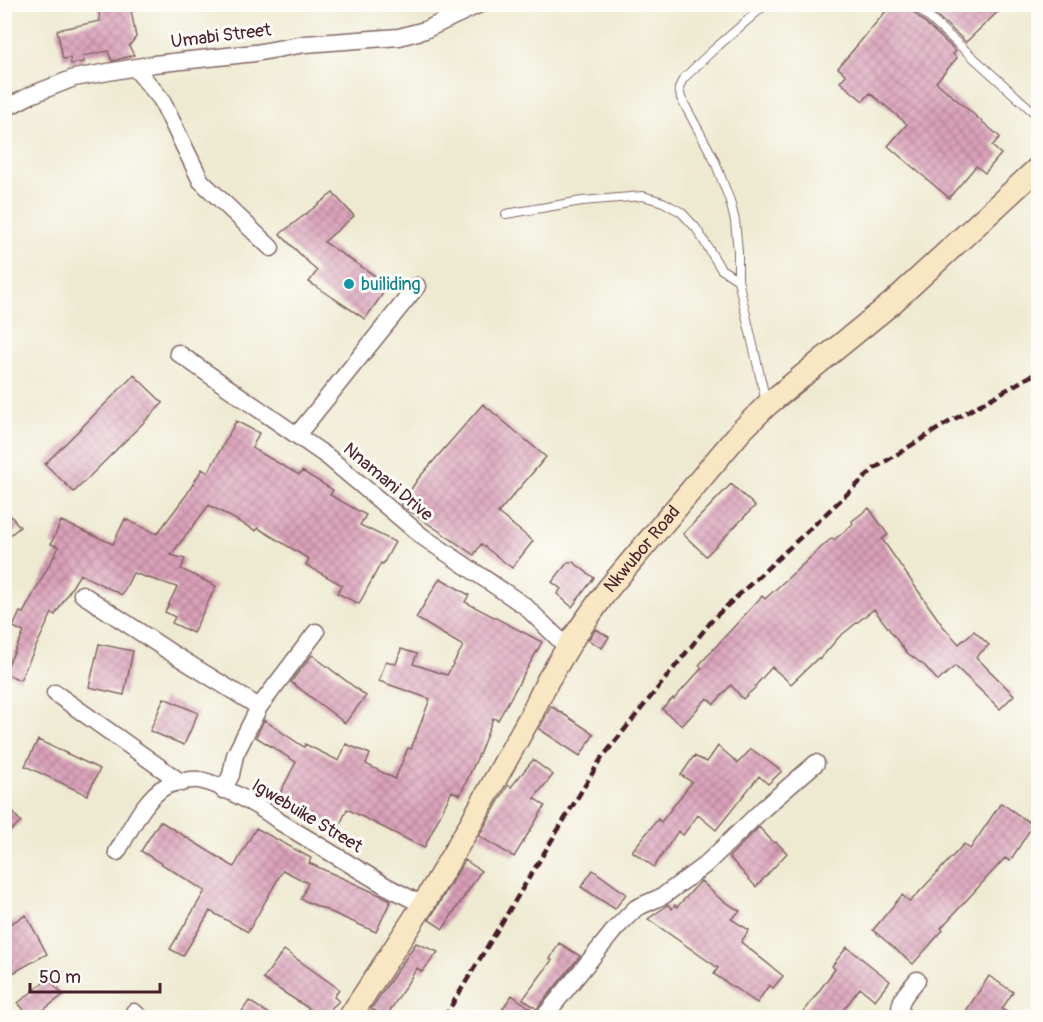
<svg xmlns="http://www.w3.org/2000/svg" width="1043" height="1022" font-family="Pangolin,sans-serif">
<defs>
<pattern id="building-cross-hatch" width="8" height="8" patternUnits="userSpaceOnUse" patternTransform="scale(1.5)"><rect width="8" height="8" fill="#daa1b9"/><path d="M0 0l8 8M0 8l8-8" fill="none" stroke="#b38397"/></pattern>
</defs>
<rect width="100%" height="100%" fill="#fdfcf7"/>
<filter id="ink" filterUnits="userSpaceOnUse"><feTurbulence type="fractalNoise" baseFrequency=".0167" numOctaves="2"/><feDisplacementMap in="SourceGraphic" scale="12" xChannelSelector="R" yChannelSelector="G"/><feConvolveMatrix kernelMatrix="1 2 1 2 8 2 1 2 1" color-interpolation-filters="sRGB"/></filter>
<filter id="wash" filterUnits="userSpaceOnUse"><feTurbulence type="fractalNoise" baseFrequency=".008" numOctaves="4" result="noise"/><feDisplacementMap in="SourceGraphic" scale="24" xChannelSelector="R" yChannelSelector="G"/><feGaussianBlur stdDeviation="1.35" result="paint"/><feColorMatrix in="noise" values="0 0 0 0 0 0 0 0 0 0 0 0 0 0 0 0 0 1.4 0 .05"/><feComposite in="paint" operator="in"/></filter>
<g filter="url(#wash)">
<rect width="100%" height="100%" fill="#eeead1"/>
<g id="blocks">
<path fill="url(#building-cross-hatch)" d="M98 4H130L136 37 129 46 134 55 112 61 108 51 83 56 84 62 71 64 70 58 63 59 57 30 100 21Z
M892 4H908L910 9 956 51 953 54 957 58 936 82 1000 137 992 146 1001 154 985 173 976 166 949 198 888 146 907 124 870 93 863 101 840 82 846 75 838 68Z
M924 4H1006L966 42Z
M333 193 354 216 324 242 389 285 365 319 309 282 317 271 280 234Z
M134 375 163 403 74 492 45 464Z
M483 404 546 457 498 513 533 541 512 568 481 544 474 555 401 505 417 480Z
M236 421 259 433 252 448 299 475 302 471 333 490 330 495 366 515 360 525 395 542 383 564 381 563 359 604 337 593 342 585 306 565 309 559 258 528 256 531 209 505 171 555 185 559 181 569 216 586 193 633 172 623 175 617 165 612 177 587 133 573 122 595 80 574 55 615 52 613 20 680 4 673 24 632 13 627 20 612 23 613 59 547 51 544 61 521 113 544 125 519 157 534 187 494 202 469 208 473Z
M731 484 755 506 706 556 683 534Z
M4 508 20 527 4 540Z
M869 508 888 535 882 539 942 625 959 644 974 631 989 645 976 657 1014 695 1000 709 955 666 938 681 925 666 906 652 874 609 839 637 820 659 818 658 791 684 772 667 755 686 756 687 743 699 731 685 714 704 707 698 682 726 662 709 673 698 674 699 702 668 699 665 762 596 765 599 825 544 832 538 834 540 853 524 852 521Z
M568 562H573L594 578 572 607 557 594 561 589 552 582Z
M440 578 469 595 465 602 542 642 498 720 493 718 480 752 460 795 452 791 424 848 347 809 338 829 276 801 296 762 256 737 264 720 304 747 305 744 339 761 346 744 370 754 366 764 395 779 408 748 411 749 430 699 379 681 386 661 396 664 401 649 417 654 413 664 447 675 463 646 416 618Z
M596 629 609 637 602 648 588 640Z
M99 644 133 651 124 695 89 687Z
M312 655 366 696 345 723 291 682Z
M164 698 198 713 184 745 150 731Z
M551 706 594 734 580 756 539 729Z
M38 740 100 769 87 795 25 766Z
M718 746 738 763 751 749 782 771 768 784 759 776 716 830 698 815 683 835 678 831 654 867 632 851 658 819 661 822 692 782 681 775 694 756 707 762Z
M533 760 553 775 534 798 545 806 514 857 479 836 508 785 511 787Z
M4 802 21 822 4 836Z
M1001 803 1033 825 1010 861 1005 858 941 928 943 930 913 964 873 930 902 895 910 902 964 844 970 849Z
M160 821 234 867 256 828 311 858 309 863 391 900 376 932 301 899 308 883 283 870 248 932 210 911 183 956 170 949 205 891 141 851Z
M759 827 774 843 776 842 787 853 756 887 729 857Z
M465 860 481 871 443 929 429 920Z
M593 870 626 894 615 909 581 887Z
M701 881 719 898 740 911 731 919 749 930 741 942 783 976 773 988 769 985 757 1003 714 974 718 968 648 919 668 905 672 909 675 905 677 907Z
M26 915 47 954 11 974 4 962V927Z
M416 943 438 952 422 972 417 968 386 1017 371 1009Z
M559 943 580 956 537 1009 523 999 552 960 550 959Z
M847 947 890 981 875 1000 860 988 838 1017H800L835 969 832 966Z
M284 950 339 989 334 997 339 1001 322 1017 263 979Z
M989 976 1013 992 1002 1009 1014 1017H962Z
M49 978 63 995 34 1017H30L18 1003Z
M512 995 530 1008 524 1017H511L501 1011Z
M249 1001 274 1017H238Z"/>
</g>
</g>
<g filter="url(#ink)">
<use href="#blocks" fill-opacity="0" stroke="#836665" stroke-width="1.5"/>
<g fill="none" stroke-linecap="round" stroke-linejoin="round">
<g stroke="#836665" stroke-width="10">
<path id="lane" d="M914 4 1038 116
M506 214 582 201 643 196 663 202 681 212 696 228 721 269 738 280
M766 402 738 280V251L735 221 730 201 714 159 681 98 679 88 683 79 711 52 766 4"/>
</g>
<g stroke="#836665" stroke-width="19">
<path id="street" d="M135 68 161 99 201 181 271 248
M4 109 31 95 74 78 154 64 255 53 305 44 399 37 425 30 480 4
M178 353 328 457 423 537 525 606 568 648
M297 435 417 286
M82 594 170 652 259 707
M55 693 182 783
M223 790 231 775 235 755 259 707 316 632
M117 852C129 832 145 797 166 786 173 783 191 779 198 780 217 782 265 809 280 822L386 886 423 905
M134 1012 141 1018
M543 1018 616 928 636 908 663 896 705 865 764 808 816 763
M903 1018C894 1003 908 992 917 980"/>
</g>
<g stroke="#836665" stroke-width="25">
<g id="secondary">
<path id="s1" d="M349 1018 423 905 466 832 530 717 548 680 574 637 608 589 741 431 767 405 892 303 1038 168"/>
</g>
</g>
<use href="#lane" stroke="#fff" stroke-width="8"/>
<use href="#street" stroke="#fff" stroke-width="16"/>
<use href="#secondary" stroke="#f9e7c3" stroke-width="22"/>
<path stroke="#4a1f2b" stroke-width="4.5" stroke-dasharray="9 4.5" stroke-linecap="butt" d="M444 1018 601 759 714 618 875 468 944 425 1038 372"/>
</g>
</g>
<circle fill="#0f9aa8" stroke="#fdfcf7" stroke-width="2" cx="349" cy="284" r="6"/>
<g text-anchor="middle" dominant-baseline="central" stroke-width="6" stroke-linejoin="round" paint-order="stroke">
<g font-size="18" fill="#4a1f2b" stroke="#fdfcf7">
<text transform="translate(221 36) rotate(-7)">Umabi Street</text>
<text transform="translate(388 482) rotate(40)">Nnamani Drive</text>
<text stroke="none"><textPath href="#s1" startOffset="554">Nkwubor Road</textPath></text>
<text transform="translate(307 816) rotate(31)">Igwebuike Street</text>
</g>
<g font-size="18" fill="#0d838f" stroke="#fdfcf7" text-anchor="start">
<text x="361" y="284">builiding</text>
</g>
</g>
<rect width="1043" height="1022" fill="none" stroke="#fdfcf7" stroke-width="24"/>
<path d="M30 983v9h130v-9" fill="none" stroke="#4a1f2b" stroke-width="3"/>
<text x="39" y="983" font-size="18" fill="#4a1f2b" stroke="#fdfcf7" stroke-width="4.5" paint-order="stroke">50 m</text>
</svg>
